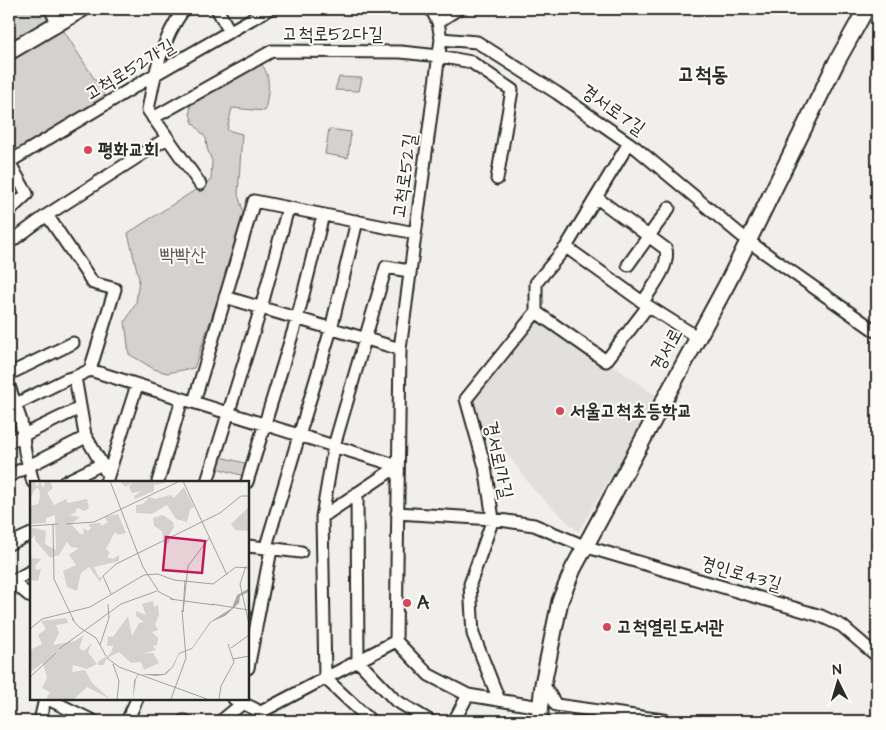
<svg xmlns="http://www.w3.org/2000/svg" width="886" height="730" font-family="'Architects Daughter','Poor Story',sans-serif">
<rect width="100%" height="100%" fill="#f0efeb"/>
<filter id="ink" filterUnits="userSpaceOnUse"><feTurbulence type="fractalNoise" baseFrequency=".02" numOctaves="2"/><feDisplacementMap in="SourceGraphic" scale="10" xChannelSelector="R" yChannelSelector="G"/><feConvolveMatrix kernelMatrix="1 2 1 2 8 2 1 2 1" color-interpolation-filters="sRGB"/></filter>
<g filter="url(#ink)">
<path fill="#e1e0dc" d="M536 312 658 397 578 532 534 490 498 442 473 423 466 399Z"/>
<path fill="#d3d2cf" stroke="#7f7e7d" d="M9 9H50L109 102 9 162Z
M256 60C274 72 268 93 265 111L232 108 227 130 242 134 238 195 244 213 234 253 194 368 167 373 154 369 129 354 125 322 136 303 139 279 128 233 211 180 212 161 207 148 206 138 193 123 190 114 191 97Z
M339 77 362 78 359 91 335 90Z
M329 129 351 132 348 158 325 154Z
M221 457 248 464 244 476 217 468Z"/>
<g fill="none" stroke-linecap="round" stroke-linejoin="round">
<g stroke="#2b2b2b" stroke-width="15">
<path id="minor" d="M50 9 58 23
M184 9C161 41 155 72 148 110L200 184
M217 9 230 32
M438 22 458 9
M441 39 477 42 557 93 636 148 748 241 877 332
M153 118 272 51 401 52 439 56 471 62 512 90 497 179
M9 162 154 75 269 9
M597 198 666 249C670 267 652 287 643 302
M9 211 27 194 9 162
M47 215 93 283 115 289 90 370 398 466
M9 243 47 215 167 138
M566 247 648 306 697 337
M628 265 669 208
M225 297 400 349
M536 312 606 361 648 306
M90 370 75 377 85 435 108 475
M9 374 73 343
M9 386 21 421 25 452 33 482
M194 402 254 201 415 233
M16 404 67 379 75 377
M9 442 80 408
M9 476 86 437
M65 482 102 464
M106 482 137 385
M158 482 182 399
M207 482 261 308 288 208
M247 482 297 319 323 215
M357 493 358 661 395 700 430 721
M397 513 493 519 534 525 584 546 821 616 842 626 877 656
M322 517 398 466
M9 544 31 534
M248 546 301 552
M9 579 31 597
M9 583 31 571
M396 641 400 349 441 39 438 22 431 9
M396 641 429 675 468 695 540 707
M248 668 270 555 267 543 331 329 357 221
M543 684 556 705 670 721
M48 699 93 721
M234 699 255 709 268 721
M499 700 473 634 470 584 493 519 485 467 466 399 536 312V283L566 247 629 143
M259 713 396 641
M40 721 45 699
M127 721 137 699
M183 721H185
M221 721 243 703
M371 721 325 678 322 517 334 446 386 267 409 271
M454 721 468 695"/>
</g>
<g stroke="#2b2b2b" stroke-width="19">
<path id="major" d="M9 52 82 9
M539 721 543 684 560 601 573 569 728 282 836 63 866 9"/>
</g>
<use href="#minor" stroke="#fdfcf7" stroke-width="11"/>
<use href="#major" stroke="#fdfcf7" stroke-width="15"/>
</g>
</g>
<g fill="#d1495b" stroke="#fdfcf7" stroke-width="2">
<circle cx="88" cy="150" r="5"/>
<circle cx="560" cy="411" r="5"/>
<circle cx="407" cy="603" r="5"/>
<circle cx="607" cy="627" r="5"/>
</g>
<g text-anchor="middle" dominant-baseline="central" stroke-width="4" stroke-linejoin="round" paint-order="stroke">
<g font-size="19" fill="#2b2b2b" stroke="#fdfcf7">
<text x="333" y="34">고척로52다길</text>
<text transform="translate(130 70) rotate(-31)">고척로52가길</text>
<text transform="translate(613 110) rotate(35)">경서로7길</text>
<text transform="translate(405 176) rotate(-82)">고척로52길</text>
<text transform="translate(667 350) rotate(-62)">경서로</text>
<text transform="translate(498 460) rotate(78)">경서로1가길</text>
<text transform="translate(741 574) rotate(16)">경인로43길</text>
</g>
<g font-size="19" font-weight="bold" fill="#2b2b2b" stroke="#fdfcf7" text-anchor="start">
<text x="98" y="150">평화교회</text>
<text x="570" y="411">서울고척초등학교</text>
<text x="417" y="603">A</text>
<text x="617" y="627">고척열린도서관</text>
</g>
<g font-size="19" fill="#555554" stroke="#fdfcf7">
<text x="183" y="255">빡빡산</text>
</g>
<g font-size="21" font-weight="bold" fill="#2b2b2b" stroke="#fdfcf7">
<text x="703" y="74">고척동</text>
</g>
</g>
<g transform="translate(30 481)">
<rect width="219" height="219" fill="#f0efeb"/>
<path d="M0 0H5L7 6 10 0 13 7 15 1 20 0 23 7 17 12 24 24 36 18 38 22 57 18 59 27 55 30 47 27 45 32 39 34 50 36 41 43 50 53H54L53 47 58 50 61 47 58 43 70 42 72 45 78 41 74 36 88 33 96 52 88 54 85 51 76 68 80 72 77 76 83 78 89 74V80L64 86 69 97 73 95 70 101 59 86 51 92 47 110 37 106 33 90 46 84 39 74 49 67 41 66 37 61 29 74 20 77 5 59V54L0 59V46L16 50 15 63 26 69 25 34 16 37V42L0 43V25L8 23 10 15 9 8 6 7 0 17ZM89 0H127L124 1V3L128 0 136 2 124 4V10L105 18 104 15 112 10 102 12 99 6 102 1 96 6ZM154 6 164 26 160 28 157 41 146 38 137 24 122 33 106 32V24L113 23 119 16 125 18 140 14 144 17ZM219 26V50L205 49 201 43ZM133 34 143 41 144 46 138 56 140 61 134 64 132 50 124 45 123 37ZM0 72 2 77 11 78 5 85 6 89 11 88 8 100 0 99ZM123 120 124 126 128 124 129 134 125 143 128 149 122 151 128 157 127 164 123 165 126 169 112 173 123 172 129 182 114 189 111 181 101 182 89 171 76 178 74 184H68V181L81 172 83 165H77L78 155 83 156 98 135 102 155 109 142 114 141 106 135V130L116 134 112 123ZM36 137 38 142 26 144 29 152 23 164 45 160 54 154 49 167 54 170 62 162 58 171 67 183 57 188 43 184 42 191 55 189 62 202 80 218 57 206 44 218H16L20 211 12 207 17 197 13 182 0 191V169L12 163 8 154 16 148 11 140Z" fill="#d3d2cf"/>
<path d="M219 87V111L210 115 209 122 195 135 181 141 162 168 149 173 143 186 136 193 134 194 126 195 109 193 106 198 103 218 104 200 108 193H134L142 186 149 172 162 167 180 141 202 127 207 114 218 108Z" fill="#aaa9a7"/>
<path fill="none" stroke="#a1a19e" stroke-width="1" d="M80 0 113 86 129 111 143 118M153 0 197 94M23 43 24 98 44 140M36 43 64 41 150 0M0 45 28 43M216 85 210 103 219 143M155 99 153 131 158 85 180 56M81 113 73 95 86 83 190 32 211 15H219M140 118 184 124M182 123 218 129M42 138 49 146 66 157 76 175M0 148 12 138 60 126 114 94 128 93 144 99 183 103 206 86 219 87M70 164 79 137 78 123M201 167 219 154M29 168 91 123 127 110M77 177 89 186 177 218M203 178 219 175M83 183 89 200 87 218M0 196 26 172M141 218 156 177 152 129M189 218 191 205 204 181 198 163"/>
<path fill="#c2185b" fill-opacity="0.15" stroke="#c2185b" stroke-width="2.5" d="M136 56 175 60 172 92 133 89Z"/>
<rect width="219" height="219" fill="none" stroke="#2b2b2b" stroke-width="2.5"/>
</g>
<rect width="886" height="730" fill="none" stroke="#fdfcf7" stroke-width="30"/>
<rect x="15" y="15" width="856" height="700" fill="none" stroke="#2b2b2b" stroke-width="2" filter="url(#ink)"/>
<g transform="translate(838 682) rotate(355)" stroke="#fdfcf7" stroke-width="4" paint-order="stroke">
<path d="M0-4L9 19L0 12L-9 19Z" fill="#2b2b2b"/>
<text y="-8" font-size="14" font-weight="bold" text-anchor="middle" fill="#2b2b2b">N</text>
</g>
</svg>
